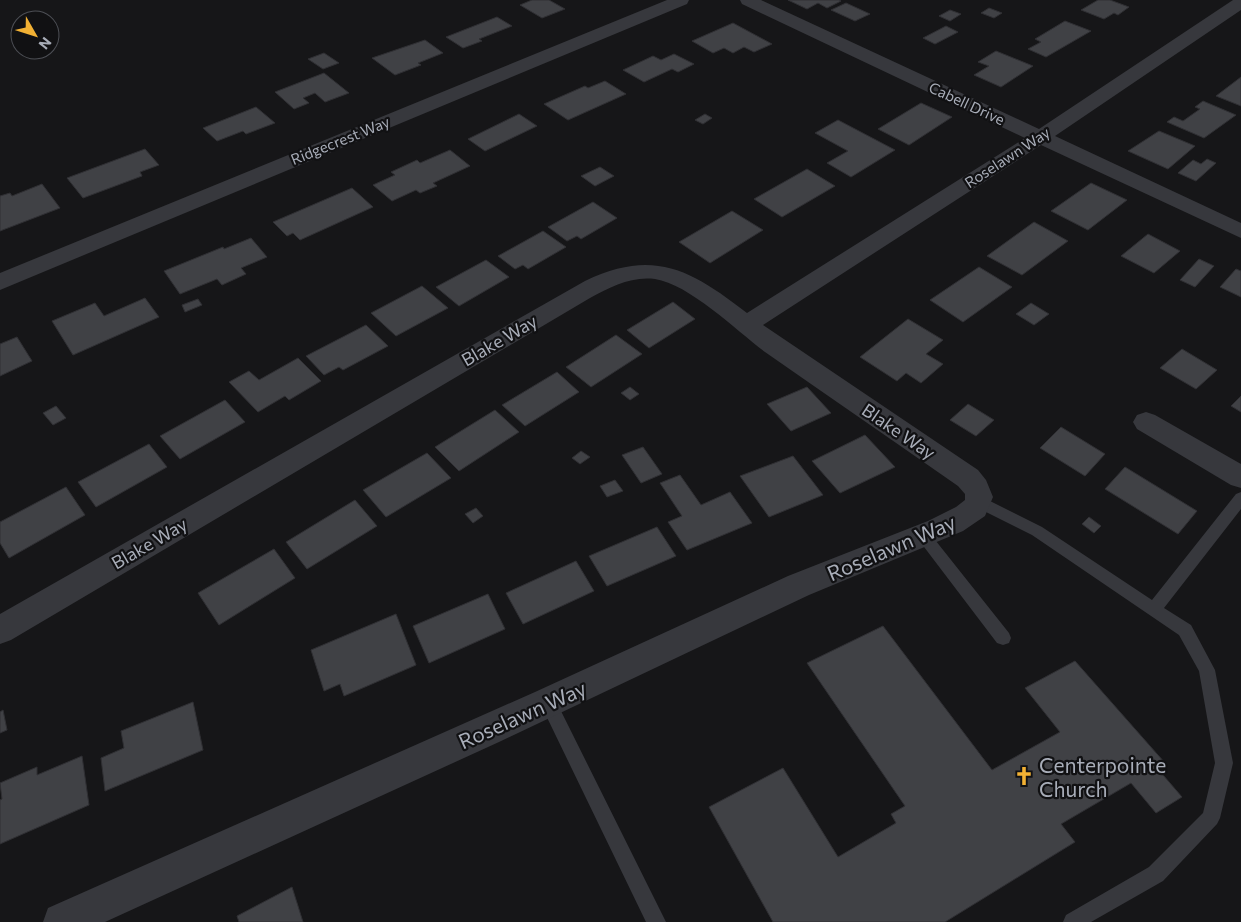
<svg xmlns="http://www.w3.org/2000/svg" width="1241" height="922" font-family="Commissioner,sans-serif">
<rect width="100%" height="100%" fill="#161618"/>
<path fill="#404145" stroke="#303034" d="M532 0H549L565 9 542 18 520 5Z
M788 0H839L841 1 827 8 818 3 807 9Z
M1098 0H1110L1129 7 1118 15 1114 13 1104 19 1081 10Z
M846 3 870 14 855 21 831 10Z
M989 8 1002 13 994 18 981 13Z
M950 10 961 14 950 21 939 16Z
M497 17 512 26 479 39 482 41 463 48 446 37Z
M1065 21 1091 31 1046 57 1028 49 1041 42 1035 39Z
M733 23 772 44 754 52 744 47 733 53 724 48 713 53 692 41Z
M946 26 958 32 935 44 923 38Z
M425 40 443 53 418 63 421 65 395 75 372 58Z
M996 51 1033 66 1001 87 974 75 989 66 978 62Z
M324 53 339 63 323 69 308 59Z
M674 54 694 64 678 72 672 69 644 82 623 70 653 56 661 60Z
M324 73 349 93 325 102 315 93 303 98 309 103 294 109 275 92Z
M1241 77V106L1216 96Z
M605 81 626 94 568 120 544 104 585 86 588 88Z
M1203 101 1236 115 1204 138 1167 122 1174 117 1183 121 1200 109 1195 107Z
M921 103 952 117 909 145 878 129Z
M256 107 275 123 246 134 243 131 217 141 203 128Z
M519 114 537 126 485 151 468 139Z
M705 114 712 118 703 124 695 120Z
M838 120 895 150 851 177 827 163 848 151 815 133Z
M1159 131 1195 146 1168 169 1128 151Z
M145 149 159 165 140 172 142 176 83 198 67 178Z
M450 150 470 166 433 183 437 186 420 193 416 190 392 201 373 185 395 175 391 172 417 160 420 163Z
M1207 159 1216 163 1196 181 1178 173 1193 160 1201 164Z
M600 167 614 176 595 186 581 176Z
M807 169 835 186 782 217 754 199Z
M1091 183 1127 200 1088 230 1051 211Z
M42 184 60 208 0 231V196L10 193 12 196Z
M352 188 373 207 300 240 293 233 287 236 273 222Z
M593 202 617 218 581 239 577 236 567 241 548 227Z
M732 211 763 230 710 263 679 242Z
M1034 222 1068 241 1022 275 987 256Z
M543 231 566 247 528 269 523 265 515 269 498 256Z
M1148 234 1180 251 1154 273 1121 256Z
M251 238 267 257 241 268 246 274 222 285 217 279 180 294 164 271 223 247 224 249Z
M1199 259 1214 266 1195 287 1180 280Z
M486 260 509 277 459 306 436 287Z
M979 267 1012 287 963 322 930 300Z
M1236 269 1241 271V297L1220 287Z
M422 286 448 308 396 336 371 313Z
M145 298 159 317 73 355 52 321 95 303 104 316Z
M198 299 202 305 185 312 182 305Z
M673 302 695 319 649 348 627 330Z
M1031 303 1049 314 1034 325 1016 314Z
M908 319 943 340 926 354 943 364 921 383 906 373 897 381 860 357Z
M366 325 388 346 343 370 339 367 324 375 306 356Z
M616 335 642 354 591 387 566 367Z
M17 337 32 361 0 376V344Z
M1182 349 1217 370 1196 389 1160 368Z
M298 358 321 381 289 400 285 396 258 412 229 382 249 371 259 380Z
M557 372 579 392 525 426 502 405Z
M630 387 639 394 630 400 621 393Z
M807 387 831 413 791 431 767 404Z
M1241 396V412L1231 406Z
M225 400 245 422 180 459 160 436Z
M968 404 994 420 976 436 950 420Z
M56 406 66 418 53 425 43 413Z
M495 410 519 432 459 471 435 447Z
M1061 427 1105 454 1085 476 1040 448Z
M865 435 895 467 840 493 812 461Z
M149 444 167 467 96 507 78 482Z
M643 447 662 474 641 483 622 455Z
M581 451 590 457 580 464 572 458Z
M427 453 451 478 386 517 363 490Z
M793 456 823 495 769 517 740 476Z
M1125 467 1197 511 1178 534 1105 489Z
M680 475 701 505 730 492 752 523 687 550 668 522 682 516 660 483Z
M615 480 623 491 607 497 600 486Z
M66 487 85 515 9 558 0 543V522Z
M355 500 377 526 307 569 286 542Z
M476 508 483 516 473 523 465 514Z
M1089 517 1101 526 1094 533 1082 524Z
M657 527 676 556 607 586 589 556Z
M274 549 295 578 219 625 198 593Z
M576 561 594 591 523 624 506 593Z
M488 594 505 629 429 663 413 626Z
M396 614 416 665 344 696 340 684 324 691 311 650Z
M883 626 992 770 1060 732 1025 688 1075 661 1165 763 1157 768 1182 797 1156 813 1131 783 1061 824 1075 842 945 922H773L709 807 783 768 838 857 896 823 891 814 905 806 807 663Z
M193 702 203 750 105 791 101 758 124 748 121 731Z
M3 710 7 730 0 733V712Z
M82 756 89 805 0 844V800L2 799 0 783 37 767V775Z
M292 887 303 922H239L237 916Z"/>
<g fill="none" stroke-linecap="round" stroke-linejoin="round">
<path fill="#37383d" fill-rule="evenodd" d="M1241 492V509L1164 608 1191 625 1215 670 1233 763 1220 818 1217 824 1163 881 1091 922H1063L1066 915 1149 867 1203 813 1215 763 1199 671 1179 635 1032 535 974 506 972 502 974 498 979 496 984 498 1042 527 1152 600 1236 494Z
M923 529 928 531 1009 633 1011 638 1009 643 1003 645 997 643 918 539 916 535 918 531Z
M548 695 554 697 666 922H646L540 703 542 697Z"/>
<path fill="#37383d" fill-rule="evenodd" d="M667 0H689L687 4 0 290V273Z
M740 0H761L1039 129 1233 0H1241V10L1055 136 1241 223V238L1041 145 763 325 978 470 986 480 993 497 985 516 963 531 809 595 499 742 105 922H43L48 908 535 692 788 576 928 521 956 507 965 500V494L958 486C894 441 829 397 765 352 737 331 689 284 655 279 631 276 611 287 590 298L11 640 0 644V614L585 281C654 248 691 270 747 313L1025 138 742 4Z
M1146 412 1155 415 1241 464V488L1231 485 1137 429 1133 422 1137 415Z"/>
</g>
<defs>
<g id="church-bare" transform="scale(1.5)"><path d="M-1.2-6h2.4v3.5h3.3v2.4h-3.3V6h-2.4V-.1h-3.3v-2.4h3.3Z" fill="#f2b134" stroke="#111113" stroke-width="2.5" paint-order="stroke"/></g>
</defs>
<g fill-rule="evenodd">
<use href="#church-bare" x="1024" y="776"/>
</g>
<g text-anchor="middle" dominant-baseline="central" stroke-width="4.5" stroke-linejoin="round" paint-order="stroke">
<g font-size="15" fill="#a8adb8" stroke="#111113">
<text transform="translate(967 103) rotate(25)">Cabell Drive</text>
<text transform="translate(340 140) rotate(-22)">Ridgecrest Way</text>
<text transform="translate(1007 157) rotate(-33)">Roselawn Way</text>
</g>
<g font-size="18" fill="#a8adb8" stroke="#111113">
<text transform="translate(499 340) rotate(-30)">Blake Way</text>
<text transform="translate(899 431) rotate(34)">Blake Way</text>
<text transform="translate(149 543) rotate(-30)">Blake Way</text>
</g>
<g font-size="21" fill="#a8adb8" stroke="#111113">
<text transform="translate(891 547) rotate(-23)">Roselawn Way</text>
<text transform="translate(522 714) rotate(-24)">Roselawn Way</text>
</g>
<g font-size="21" fill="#a8adb8" stroke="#111113" text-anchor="start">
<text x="1039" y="764">Centerpointe<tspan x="1039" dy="24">Church</tspan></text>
</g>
</g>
<g transform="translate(35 35) rotate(129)"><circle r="24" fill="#111113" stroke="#4d4f55"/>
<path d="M0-4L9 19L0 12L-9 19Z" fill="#f2b134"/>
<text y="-8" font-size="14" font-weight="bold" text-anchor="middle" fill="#a8adb8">N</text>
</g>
</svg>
